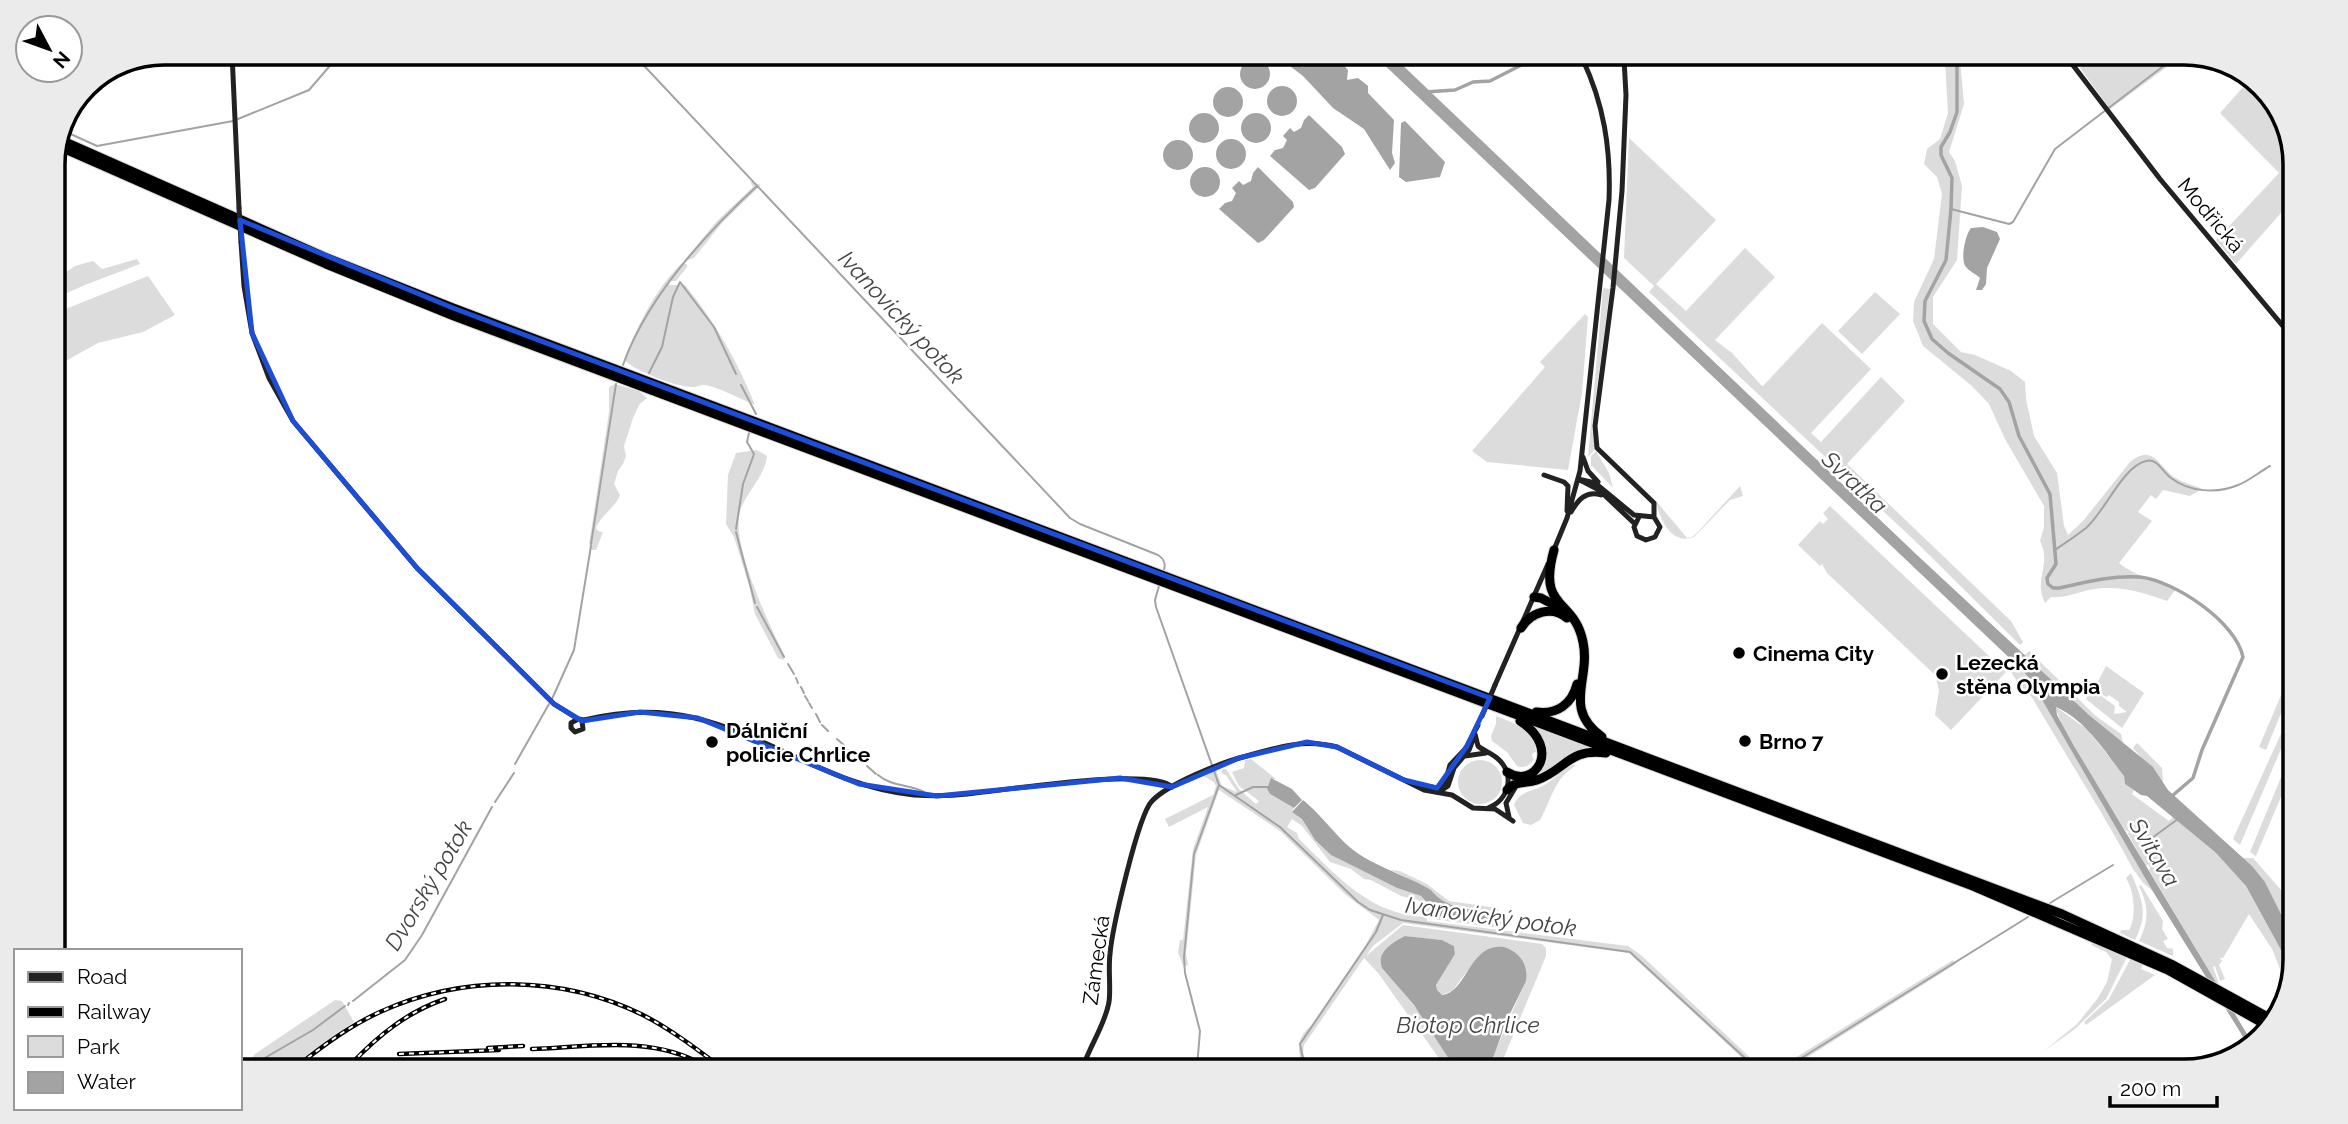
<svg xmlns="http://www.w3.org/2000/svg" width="2348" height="1124" font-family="Raleway,sans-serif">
<rect width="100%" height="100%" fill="#fff"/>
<path fill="#dcdcdc" d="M1945 60H1960L1964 104 1949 152 1955 161 1962 186 1957 260 1933 297V324L1961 352 1975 355 2011 371 2025 382 2026 399 2034 436 2057 473 2064 526 2068 535 2083 521 2130 462C2154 442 2159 468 2176 478 2183 483 2194 485 2202 489L2190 496 2163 490 2156 499 2151 495 2138 512 2152 521 2119 563C2135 576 2156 581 2176 589L2167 601C2143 592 2116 584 2089 590 2076 593 2065 598 2051 597L2045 603C2033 580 2052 563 2040 541L2044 527V506L2005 439 1989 404 1972 386 1923 346 1913 321 1914 302 1934 259 1942 194 1937 177 1924 164 1927 149 1940 139 1948 113Z
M2090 61H2175L2110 109 2080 68Z
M2245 85 2284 125 2295 157V197L2236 264 2216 240 2279 173 2220 113Z
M1629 138 1716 220 1656 284 1686 311 1745 248 1775 277 1715 340 1732 353 1761 385 1763 386 1822 323 1871 369 1811 433 1821 442 1881 377 1905 401 1847 464 2011 621 2023 642 2020 645 1913 539 1649 292 1654 286 1624 258Z
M750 181 761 185 722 223 694 258 684 261 717 221 753 187Z
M137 259 140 264 85 285 53 299V281L75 266 93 261 102 269Z
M681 264H687V267L676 281H670L669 285H685C714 320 738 362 755 405 743 400 714 385 704 385 700 385 697 387 693 387 679 388 631 370 624 359 638 326 655 289 681 264Z
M148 276 175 315 143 332 98 343 53 368V314Z
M1603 288 1610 289 1592 427 1595 449 1588 457Z
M1875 292 1900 314 1862 354 1838 331Z
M1585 314 1588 317 1582 393 1568 470 1487 462 1472 451 1545 367 1540 362Z
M615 384 639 391 647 398 639 405 633 418 624 446 626 456 623 464 618 471 614 484 620 495C615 508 601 515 596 528L598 531 603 532 596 550H592L589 545 609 412V387Z
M1600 448 1657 502 1687 538 1692 537 1697 533 1740 486 1743 496 1730 500 1694 537C1671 545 1661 521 1656 503Z
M757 450 767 456C765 475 748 491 741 508 728 540 770 626 785 656L783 660 778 658 755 614 749 585 734 537 726 524 728 475 736 453Z
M1596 451 1609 473 1613 488 1591 465V456Z
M1830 506 2006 672 1951 730 1935 715 1939 690 1935 675 1827 573 1822 564 1820 566 1798 545 1820 521 1823 524 1828 519 1823 513Z
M2029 651 2097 717 2121 734 2123 743 2089 715 2024 656Z
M2016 665 2030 679 2152 890 2144 884 2133 869C2102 811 2066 756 2033 699 2027 689 2012 680 2011 669Z
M2106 666 2144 693 2122 728 2086 699 2094 683 2097 693 2115 706 2114 714 2127 712 2119 706V702L2109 695 2106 697 2098 691 2096 685Z
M2285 686 2290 688V691L2266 750 2259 747Z
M2056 707 2088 730 2124 776 2125 784 2134 790 2132 794 2169 821 2173 817 2215 852 2246 886 2287 961V997L2283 976 2272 949 2249 914 2223 958H2220L2222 961 2219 965 2225 979 2220 981 2215 966 2213 967 2219 984 2216 983 2149 870 2150 868 2148 864 2146 866 2128 834 2129 832 2125 830C2113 810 2056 723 2056 707Z
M2290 714V728L2240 845 2233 839Z
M1496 716C1513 722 1535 731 1536 752L1533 753 1532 756 1534 759C1530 765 1525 769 1517 766L1507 752 1492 741 1491 736 1496 724Z
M1534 727 1599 750 1534 779 1512 781V778L1543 766C1549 750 1545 739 1534 727Z
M2137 743 2162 768 2163 783 2153 767H2149L2133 748Z
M2289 758V778L2256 856 2250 852Z
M1251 759 1276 779H1271L1267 789 1270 794 1294 808 1292 811 1302 819 1315 840 1331 855 1397 888 1421 896 1431 908 1462 918 1495 912 1446 904 1437 899 1431 890 1391 870 1400 871 1427 884 1449 901 1497 908 1508 923 1493 927 1432 919 1418 900 1401 896 1371 880 1364 879 1351 869 1330 862 1302 826 1292 819 1287 827 1297 833 1299 839C1337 876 1371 916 1427 917V921L1628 946 1642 956 1759 1066 1775 1069 1782 1066 1953 960 1956 964 1787 1070H1755L1629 953 1403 923 1373 946 1366 956 1403 925 1542 944 1546 948V956L1502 1062 1497 1069H1483C1495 1059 1516 1000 1526 981L1479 956 1452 991 1441 995 1437 990 1436 985 1455 954 1454 946 1442 940 1406 936 1384 951 1381 965 1424 1018 1449 1059 1460 1068H1446L1378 973 1364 958 1304 1045 1303 1053 1309 1068H1303C1297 1052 1296 1037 1311 1026L1365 946 1379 920 1346 895 1280 831 1219 790 1196 855 1186 953 1188 965 1184 966V968L1178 952 1180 940H1183L1193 849 1208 807 1169 827 1165 819 1213 795 1216 786 1214 782 1203 776 1216 770 1222 786 1237 792 1226 775 1221 773 1223 769H1226L1239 789 1256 804 1259 801 1239 786 1232 772 1244 768 1245 760Z
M1458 782a22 22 0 1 1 44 0a22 22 0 1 1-44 0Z
M1574 764 1575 766C1553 780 1552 799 1540 820L1531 825 1523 823 1514 805C1520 790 1533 792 1546 784 1555 778 1564 770 1574 764Z
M2243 858H2253L2288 898V928L2265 882Z
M2131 873C2142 900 2149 912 2135 940L2120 933 2121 930H2129C2137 917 2134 890 2126 878Z
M2141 885 2163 921 2162 929 2168 939 2163 941 2167 948 2173 949V956L2139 941C2149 921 2149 906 2139 886Z
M2092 942 2127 957 2106 999 2075 1029 2044 1051 2077 1024 2098 998 2107 982 2112 959 2106 952 2091 945Z
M2131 958 2143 964 2141 969 2155 975 2086 1025 2084 1022 2109 999Z
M335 1000 342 1001 354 1022 295 1064 248 1063 255 1054Z"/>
<path fill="#a3a3a3" d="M1278 57H1331L1335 64H1343L1348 70 1347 80 1358 78 1368 86V93L1394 120 1392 153 1395 163 1390 170 1364 129 1333 108 1303 76Z
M1377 58H1395L1917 555 2089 715 2153 767 2168 790 2252 866 2265 882 2288 928 2287 961 2246 886 2215 852 2147 796 2141 795 2125 784 2124 776C2105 752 2086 720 2056 707L2057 715 2074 746 2253 1044 2250 1048 2152 890 2030 679 2019 667Z
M1240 74a15 15 0 1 1 30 0a15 15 0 1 1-30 0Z
M1267 101a15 15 0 1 1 30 0a15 15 0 1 1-30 0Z
M1213 102a15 15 0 1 1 30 0a15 15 0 1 1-30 0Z
M1241 128a15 15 0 1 1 30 0a15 15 0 1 1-30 0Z
M1189 128a15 15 0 1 1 30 0a15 15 0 1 1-30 0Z
M1309 115 1342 147 1345 154 1315 188 1309 190 1270 156 1275 150 1283 148 1287 140 1283 136 1290 128 1294 132 1301 128 1304 120Z
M1405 121 1445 162 1440 177 1406 182 1399 177 1401 123Z
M1216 154a15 15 0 1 1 30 0a15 15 0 1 1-30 0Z
M1163 155a15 15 0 1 1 30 0a15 15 0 1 1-30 0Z
M1258 167 1293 202 1294 207 1264 240 1258 243 1219 209 1225 203 1232 201 1236 193 1232 188 1239 181 1243 185 1251 181 1253 173Z
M1190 182a15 15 0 1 1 30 0a15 15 0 1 1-30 0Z
M1983 227 1997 232 2000 239 1987 268 1986 284 1982 290H1976L1980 278C1976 274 1970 272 1966 267 1960 260 1965 235 1971 228Z
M1271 778 1292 789 1302 800 1294 808 1270 794 1267 789Z
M1303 800C1319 813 1331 829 1345 843 1368 865 1404 874 1431 890 1446 910 1472 909 1495 912L1501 916 1480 920 1439 916 1421 896 1397 888 1331 855 1315 840 1302 819 1292 812Z
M1405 936 1442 940 1454 946 1455 954 1436 985 1437 990 1442 995C1468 992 1469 942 1504 947 1511 949 1518 954 1522 960 1526 966 1527 974 1526 981L1506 1022 1494 1055 1486 1067 1460 1068 1449 1059 1414 1005 1382 968C1376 952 1392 943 1405 936Z"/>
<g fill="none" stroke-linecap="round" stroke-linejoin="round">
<path stroke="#a3a3a3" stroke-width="2" d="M633 54 1070 518 1080 524 1158 555C1164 559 1166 563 1164 570
M238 119 309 90 341 53
M64 131 97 146 233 121
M1951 209 2009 224 2013 222 2055 149 2170 61
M623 365C647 297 704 235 757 186
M649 373 662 347 673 297 680 282 714 327 736 374
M741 385 756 414
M736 529 743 484 754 454 747 442 749 433
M736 532 755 603
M591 544 616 384
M2055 550C2065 543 2076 536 2086 528 2104 513 2123 466 2146 461 2158 458 2162 472 2171 478 2189 492 2217 494 2238 485 2249 481 2259 472 2270 466
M1159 586 1155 600 1156 607 1219 785 1280 827 1358 902 1370 910 1401 920 1630 952 1758 1070
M757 607 784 657
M788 664 794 674
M796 678 798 683
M801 687 804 693
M805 696 808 701
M552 699 574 650 591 546
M809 703 812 708
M816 714 820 722
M822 725 828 731
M837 739 846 747
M848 750 851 752
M853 754 855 756
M857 758 859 759
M515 764 549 704
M867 766 876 774
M878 775C892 787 909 784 924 792
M1236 795 1253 787H1270
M495 802 514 773
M2145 843 2178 819
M2050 903 2113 865
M1498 916 1506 921
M353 1001 405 960 422 935 492 807
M348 1005 349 1003
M256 1063 313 1030 345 1006
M1197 1067 1200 1031 1185 973 1184 957 1194 854 1219 785
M1305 1068 1300 1044 1376 932 1383 915
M1778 1070 1787 1067 2028 917"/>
<path stroke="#a3a3a3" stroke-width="3.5" d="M1957 60V112L1950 132 1941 147V155L1952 178 1951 209 1946 260 1925 301 1924 321 1932 339 1948 353 2000 389 2009 402 2019 436 2050 494 2056 564 2047 578 2048 584 2053 588H2060C2086 582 2113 575 2140 577 2175 581 2236 622 2243 657L2202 750 2193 778 2172 796
M1425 92 1455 90 1473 82 1490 81 1535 58"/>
<g stroke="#dbdbdb" stroke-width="11">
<path id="highway" d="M61 140 327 258 453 308 2062 914 2171 964 2273 1020
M58 146 326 264 454 316 1973 886 2168 970 2268 1026
M1554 550C1537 611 1574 597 1583 642 1591 680 1562 708 1602 737
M1534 597 1541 598 1560 608
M1521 628C1531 612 1552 605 1567 618
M1536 712C1557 715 1572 704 1577 684
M1507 772C1534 790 1563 749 1520 721
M1507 790C1516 780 1525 784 1537 780 1566 770 1568 748 1606 753"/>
</g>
<path stroke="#222" stroke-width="5" d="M232 53 239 208
M1624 59 1626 95 1622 191 1613 288 1595 426 1597 448 1654 503V517L1660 527 1655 537 1646 540 1637 536 1634 527 1639 517
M2069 60 2160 179 2293 338
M241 242 244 286 252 333 269 378 293 421 417 568 554 704 578 719 584 720C621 711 658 709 695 718 771 736 835 788 914 795 932 796 950 796 967 794 1002 791 1152 766 1172 787
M1583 457 1588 471 1598 482
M1544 475 1564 482 1568 486 1567 511
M1578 479 1595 483 1634 515 1654 517
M1578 479 1599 490 1635 524
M1571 512C1578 500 1586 490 1601 495
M1553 552 1567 518 1580 471 1609 200C1611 149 1604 104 1582 58
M1495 685 1548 564
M578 719 571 723V728L575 732 583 729 582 721
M1475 734 1478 746C1484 751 1491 753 1497 758 1516 774 1509 800 1488 808
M1465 756 1486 753
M1424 786 1437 788 1445 783 1450 765 1466 748 1478 725
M1439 792 1448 786 1454 768 1469 750 1474 737
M1509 817 1506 803 1515 788
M1083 1067C1090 1045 1105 1025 1109 1002 1111 987 1108 970 1110 954 1112 930 1138 815 1152 801 1168 784 1220 763 1243 757 1275 748 1303 738 1337 747L1424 790 1452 795 1473 808 1495 809 1513 821"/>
<use href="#highway" stroke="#000" stroke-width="9"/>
<g stroke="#000" stroke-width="4.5">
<path id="rail" d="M488 1048 523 1046
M532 1049C588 1047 652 1035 703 1065
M399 1054 499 1050
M300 1064C325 1044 351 1025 380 1012 463 974 562 975 643 1015 670 1029 694 1047 718 1065
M351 1064C379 1035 407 1012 445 999"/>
</g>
<use href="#rail" stroke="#fff" stroke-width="2" stroke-dasharray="5" stroke-linecap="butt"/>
<path stroke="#222" stroke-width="5" d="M239 208 241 242
M1482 716 1495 685"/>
</g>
<path fill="none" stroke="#1d4ed8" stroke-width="5" stroke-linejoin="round" d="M240 220 453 308 1490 698 1467 746 1437 788 1404 780 1337 747 1307 742 1239 758 1172 787 1120 778 937 796 859 784 698 718 640 712 582 721 554 704 417 568 293 421 252 333Z"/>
<g fill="#000" stroke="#fff" stroke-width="2.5">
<circle cx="1739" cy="653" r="7"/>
<circle cx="1942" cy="674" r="7"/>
<circle cx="1745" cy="741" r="7"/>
<circle cx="712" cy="742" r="7"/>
</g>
<g text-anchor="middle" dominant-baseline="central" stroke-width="5" stroke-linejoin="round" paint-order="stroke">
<g font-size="21" fill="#000" stroke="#fff">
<text transform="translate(2211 215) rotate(50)">Modřická</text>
<text transform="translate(1096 960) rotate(-82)">Zámecká</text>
</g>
<g font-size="21" font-weight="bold" fill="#000" stroke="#fff" text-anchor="start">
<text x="1753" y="653">Cinema City</text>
<text x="1956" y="662">Lezecká<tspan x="1956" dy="24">stěna Olympia</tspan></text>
<text x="726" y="730">Dálniční<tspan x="726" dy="24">policie Chrlice</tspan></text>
<text x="1759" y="741">Brno 7</text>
</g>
<g font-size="23" font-style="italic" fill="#444" stroke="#fff">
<text transform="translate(902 317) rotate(47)">Ivanovický potok</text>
<text transform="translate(1855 482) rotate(43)">Svratka</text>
<text transform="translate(2155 852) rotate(59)">Svitava</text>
<text transform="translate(428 885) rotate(-59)">Dvorský potok</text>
<text transform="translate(1491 916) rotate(8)">Ivanovický potok</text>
<text x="1468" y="1024">Biotop Chrlice</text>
</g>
</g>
<path d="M0 0H2348V1124H0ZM164 65H2184A99 99 0 0 1 2283 164V960A99 99 0 0 1 2184 1059H164A99 99 0 0 1 65 960V164A99 99 0 0 1 164 65Z" fill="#ebebeb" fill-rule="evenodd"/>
<path fill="none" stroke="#000" stroke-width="3.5" d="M164 65H2184A99 99 0 0 1 2283 164V960A99 99 0 0 1 2184 1059H164A99 99 0 0 1 65 960V164A99 99 0 0 1 164 65Z"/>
<rect x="14" y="949" width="228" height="161" fill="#ffffff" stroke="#999999" stroke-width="2"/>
<rect x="28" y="972" width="35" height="10" fill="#222222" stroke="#999999" stroke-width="2"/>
<text x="77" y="984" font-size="21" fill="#000000">Road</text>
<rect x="28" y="1007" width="35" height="10" fill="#000000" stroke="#999999" stroke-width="2"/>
<text x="77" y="1019" font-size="21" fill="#000000">Railway</text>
<rect x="28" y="1036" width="35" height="21" fill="#dcdcdc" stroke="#999999" stroke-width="2"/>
<text x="77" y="1054" font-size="21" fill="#000000">Park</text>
<rect x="28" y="1072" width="35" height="21" fill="#a3a3a3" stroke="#999999" stroke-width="2"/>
<text x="77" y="1089" font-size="21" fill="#000000">Water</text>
<g transform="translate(49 49) rotate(131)"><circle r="33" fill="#ffffff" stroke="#999999" stroke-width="2"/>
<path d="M0-5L12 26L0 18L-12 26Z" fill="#000000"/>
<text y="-10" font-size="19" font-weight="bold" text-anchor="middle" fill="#000000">N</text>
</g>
<path d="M2110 1096v10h107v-10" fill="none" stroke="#000000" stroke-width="3.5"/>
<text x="2120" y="1096" font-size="21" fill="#000000" stroke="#ffffff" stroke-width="5" paint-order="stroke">200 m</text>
</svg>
